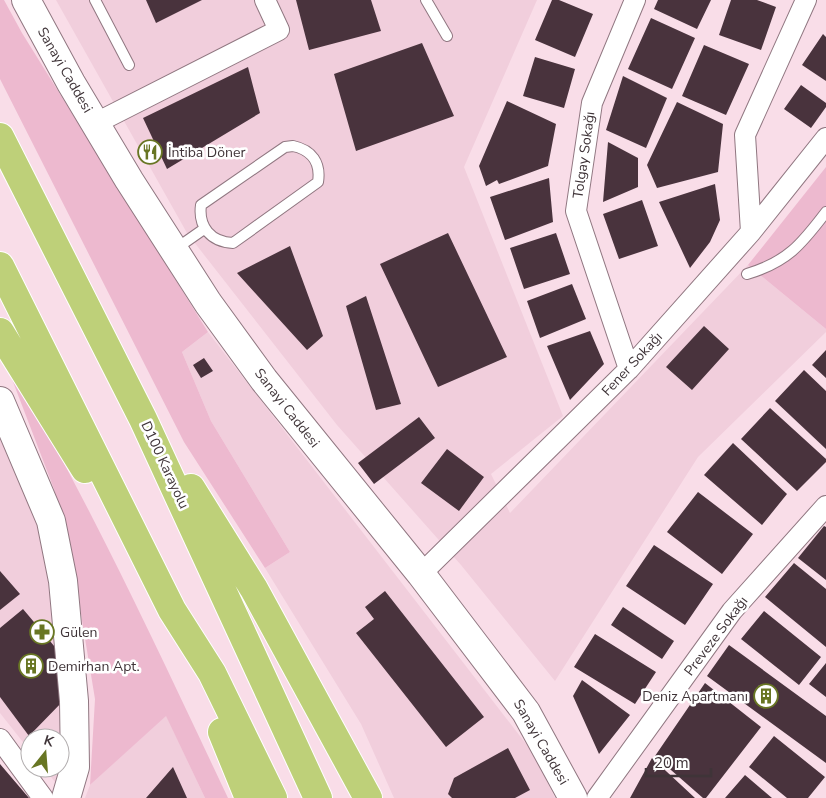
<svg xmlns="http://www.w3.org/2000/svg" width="826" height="798" font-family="'Nunito Sans',sans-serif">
<rect width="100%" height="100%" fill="#f9dde8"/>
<path fill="#f1cedc" d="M56 0H537L464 167 563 416 491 474 510 513 748 265 826 329V332L698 457 555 681 461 565 337 425 187 233Z
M208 332 533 753 555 798H394L361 724 265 568 290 552 211 421 182 352Z
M0 425 40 527 55 593 67 767 55 782 44 768H60V738H30V751L0 713Z
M166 715 205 798H85L90 785Z"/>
<path fill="#edb9cf" d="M0 0H4L22 33 208 332 182 352 211 421 290 552 265 568 184 442 0 79Z
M826 167V329L748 265Z
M2 353C87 496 157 648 228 798H205L166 716 90 785 95 699 78 596 54 489Z"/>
<path fill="#49333d" d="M146 0H202L156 23Z
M296 0H371L381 31 309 50Z
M552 0H559L593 14 575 57 535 40Z
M658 0H711L697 29 654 9Z
M731 0H757L776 7 761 50 719 35Z
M651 18 695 38 672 89 628 69Z
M823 34 826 37V81L802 65Z
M422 43 454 116 356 151 334 74Z
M704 45 749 64 726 115 682 96Z
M535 57 575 69 564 108 523 96Z
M248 67 260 113 167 169 143 118Z
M623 76 667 98 646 148 606 130Z
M801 85 826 103V107L811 128 784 109Z
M507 101 556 124 548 166 499 184 497 180 486 186 479 166Z
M677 102 723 124 718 172 657 188 647 165Z
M608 142 638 158V187L603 202Z
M549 178 553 222 505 240 490 197Z
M715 184 720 220 710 242 690 268 659 202Z
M642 200 658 246 619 259 603 214Z
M448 233 507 357 438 387 380 264Z
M556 233 570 274 524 289 510 248Z
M290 246 323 336 307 350 237 273Z
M572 284 586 319 540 338 527 301Z
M366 296 401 404 376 410 346 306Z
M704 326 729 349 692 390 666 367Z
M590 331 604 364 570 400 547 346Z
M826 350V378L812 365Z
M204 358 213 371 201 378 193 365Z
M804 370 826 391V449L775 401Z
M770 408 826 459V462L797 491 741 439Z
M419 417 435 438 374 484 358 463Z
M733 443 787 494 762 525 704 475Z
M447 449 484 477 459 511 421 483Z
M698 492 753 534 722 574 667 532Z
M824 526 826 527V580L798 558Z
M654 545 713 584 685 625 626 586Z
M794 563 826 589V647L765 597Z
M0 571 20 594 0 610Z
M385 591 484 717 446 747 356 633 374 619 365 607Z
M623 607 674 641 662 659 611 625Z
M23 609 60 653 65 699 29 736 0 697V628Z
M764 611 821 657 799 685 741 639Z
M595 634 656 672 635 704 574 667Z
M729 645 826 716V763L707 676Z
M826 663V697L809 684Z
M582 680 630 715 599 754 573 696Z
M705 683 761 727 706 798H703L655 756Z
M774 736 825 777 808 798H787L749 767Z
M508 748 530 790 515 798H452L448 794 454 778Z
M652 758 695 798H630Z
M0 764 29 798H0Z
M173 767 187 798H146Z
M745 775 772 798H725Z"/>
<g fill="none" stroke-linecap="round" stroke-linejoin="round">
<g stroke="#907781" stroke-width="12">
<path id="lane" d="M95 0 129 65
M426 0 447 36
M293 146C312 150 321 163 318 182L233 243C211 242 198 227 201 205L285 147Z
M174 250 204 229
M747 274C787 262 801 245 826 212"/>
</g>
<g stroke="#907781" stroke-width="22">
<path id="street" d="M96 123 279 30 265 0
M751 232 745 135 806 0
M629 369 576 211 592 103 635 0
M421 574 629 369 751 232 826 138
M0 739 43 798
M597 798 732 611 826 506"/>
</g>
<g stroke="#907781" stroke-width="30">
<path id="secondary" d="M26 0 71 83 129 180 208 303 264 380 421 574 526 712 573 798
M0 401 51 521 63 581 74 701 75 767 66 798"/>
</g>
<g stroke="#fff" stroke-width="30">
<path id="highway" d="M0 137 143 419 318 798
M0 266 172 610 212 673 273 798
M0 332 85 469
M191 488 254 589 368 798
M222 732 249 798"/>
</g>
<use href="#lane" stroke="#fff" stroke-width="10"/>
<use href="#street" stroke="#fff" stroke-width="20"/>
<use href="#secondary" stroke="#fff" stroke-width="28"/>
<use href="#highway" stroke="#bed079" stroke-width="28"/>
</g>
<defs>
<g id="restaurant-ring" transform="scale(1.25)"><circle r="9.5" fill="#fff" stroke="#687623" stroke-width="1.5"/><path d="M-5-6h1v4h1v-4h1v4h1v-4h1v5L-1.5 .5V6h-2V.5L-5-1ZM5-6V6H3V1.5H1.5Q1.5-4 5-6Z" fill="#687623"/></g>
<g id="pharmacy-ring" transform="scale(1.25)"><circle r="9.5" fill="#fff" stroke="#687623" stroke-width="1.5"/><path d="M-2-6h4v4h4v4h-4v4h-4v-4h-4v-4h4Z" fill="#687623"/></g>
<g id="building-ring" transform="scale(1.25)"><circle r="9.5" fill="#fff" stroke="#687623" stroke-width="1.5"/><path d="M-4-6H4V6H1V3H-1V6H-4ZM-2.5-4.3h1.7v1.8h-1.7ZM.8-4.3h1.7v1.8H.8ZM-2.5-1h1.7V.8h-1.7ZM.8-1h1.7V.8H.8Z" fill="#687623"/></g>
</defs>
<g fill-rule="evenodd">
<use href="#restaurant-ring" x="150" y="152"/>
<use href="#pharmacy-ring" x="42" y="632"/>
<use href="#building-ring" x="31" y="666"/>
<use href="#building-ring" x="766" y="696"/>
</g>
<g text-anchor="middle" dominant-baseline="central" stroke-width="5" stroke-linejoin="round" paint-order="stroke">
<g font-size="14" fill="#3f3438" stroke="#fff">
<text transform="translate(65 70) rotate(60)">Sanayi Caddesi</text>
<text transform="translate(584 155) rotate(-82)">Tolgay Sokağı</text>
<text transform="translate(632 364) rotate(-47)">Fener Sokağı</text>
<text transform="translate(287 408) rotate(52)">Sanayi Caddesi</text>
<text transform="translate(165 465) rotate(65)">D100 Karayolu</text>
<text transform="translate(716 636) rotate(-53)">Preveze Sokağı</text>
<text transform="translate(541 742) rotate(60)">Sanayi Caddesi</text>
</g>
<g font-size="14" fill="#3f3438" stroke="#fff" text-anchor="start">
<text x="168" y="152">İntiba Döner</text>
<text x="60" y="632">Gülen</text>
<text x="48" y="666">Demirhan Apt.</text>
<text x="748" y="696" text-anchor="end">Deniz Apartmanı</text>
</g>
</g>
<g transform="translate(45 753) rotate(17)"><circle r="24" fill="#ffffff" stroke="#b2aeaf"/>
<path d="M0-4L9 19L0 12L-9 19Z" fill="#687623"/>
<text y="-8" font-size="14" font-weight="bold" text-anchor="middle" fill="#3f3438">K</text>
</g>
<path d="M646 768v8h65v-8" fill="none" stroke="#3f3438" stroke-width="2.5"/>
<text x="654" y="768" font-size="15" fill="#3f3438" stroke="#ffffff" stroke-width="4" paint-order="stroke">20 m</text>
</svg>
